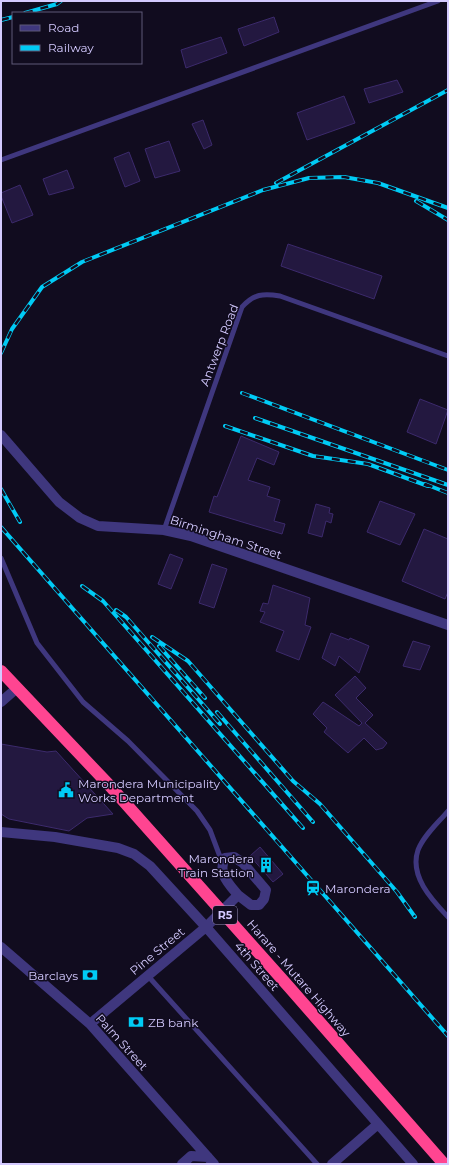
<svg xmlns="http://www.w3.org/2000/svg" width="449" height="1165" font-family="Montserrat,sans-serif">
<rect width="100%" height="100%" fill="#110c1f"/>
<path fill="#231840" stroke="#3c2a6c" d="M274 17 279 32 244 46 238 29Z
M221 37 227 53 186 68 181 50Z
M397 80 403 92 369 103 364 89Z
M344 96 355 123 307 140 297 113Z
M203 120 212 145 204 149 192 124Z
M169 141 180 171 155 178 145 149Z
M129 152 140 181 125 187 114 158Z
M67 170 74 188 49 195 43 179Z
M20 185 33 215 12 223 1 196V193Z
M288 244 382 276 374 299 281 266Z
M420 399 448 410 436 444 407 432Z
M241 436 279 452 274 465 257 458 248 480 270 487 267 496 280 500 274 521 285 524 282 534 209 512 214 496 217 497Z
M380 501 415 514 400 545 367 532Z
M316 504 330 508 329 513 333 514 331 523 326 521 322 537 308 533Z
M424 529 448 539V592L445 599 402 581Z
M170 554 183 559 171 589 158 584Z
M212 564 227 569 214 608 199 603Z
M273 585 310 598 305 625 311 627 299 660 276 651 284 631 260 622 265 612 260 611 263 603 268 604Z
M331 633 349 640 350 638 369 646 359 673 339 656 335 666 322 658Z
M413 641 430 646 420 670 403 666Z
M355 676 366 688 356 698 373 715 365 723 387 743 383 748 376 750 364 738 348 753 324 732 327 728 313 714 323 702 359 726 362 723 335 695Z
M1 744 47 752 56 751 113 814 87 818 69 831 9 819 1 814Z
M260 847 283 874 273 882 250 856Z"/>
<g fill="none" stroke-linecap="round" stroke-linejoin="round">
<path stroke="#3f377e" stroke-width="5" d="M1 160 438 1
M164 530 242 307C254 294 263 293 280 296L448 356
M1 558 37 643 83 702 128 741 197 811 210 830 222 862
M448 811C438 823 424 835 418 850 409 876 432 900 448 917
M148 976 317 1164"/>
<path stroke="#3f377e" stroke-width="10" d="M1 435 59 502 80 518 98 526 164 530 191 536 448 625
M1 702 17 688
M1 832 55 837 118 848 134 854 150 866 206 927 413 1164
M1 947 90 1024 214 1164
M90 1024 206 927 238 895 251 905H259L264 899 266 890 243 863 234 857 225 858C217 873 229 884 238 895
M182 1164 191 1156 208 1157
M332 1164 378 1124"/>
<path stroke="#ff4591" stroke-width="12" d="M1 671 110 786 289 987 444 1164"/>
<g stroke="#00cbf5" stroke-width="4">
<path id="rail" d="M25 13 57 4 61 1
M1 20 13 17
M276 183 448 90
M416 201 448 220
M1 353 12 329 42 287 82 262 263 190 309 178 344 177 378 183 448 208
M242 393 448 470
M255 418 448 485
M225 426 313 456 368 464 428 486
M425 484 448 493
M1 489 20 522
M1 527 448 1036
M82 586 103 601 303 828
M116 610 126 617 220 724
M152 637 188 661 293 781 320 804 397 892 415 917
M159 646 205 698
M217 712 313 822"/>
</g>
<use href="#rail" stroke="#110c1f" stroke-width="2.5" stroke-dasharray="8" stroke-linecap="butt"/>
</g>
<defs>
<g id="civic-bare" transform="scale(1.2)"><path d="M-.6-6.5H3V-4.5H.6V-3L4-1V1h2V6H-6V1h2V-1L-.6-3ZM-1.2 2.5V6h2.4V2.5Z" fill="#00cbf5" stroke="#110c1f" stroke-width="2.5" paint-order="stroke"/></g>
<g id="building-bare" transform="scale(1.2)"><path d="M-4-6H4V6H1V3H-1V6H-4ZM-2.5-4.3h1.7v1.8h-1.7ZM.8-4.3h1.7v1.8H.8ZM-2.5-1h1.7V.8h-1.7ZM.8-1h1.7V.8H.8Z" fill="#00cbf5" stroke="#110c1f" stroke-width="2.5" paint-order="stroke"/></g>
<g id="station-bare" transform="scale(1.2)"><path d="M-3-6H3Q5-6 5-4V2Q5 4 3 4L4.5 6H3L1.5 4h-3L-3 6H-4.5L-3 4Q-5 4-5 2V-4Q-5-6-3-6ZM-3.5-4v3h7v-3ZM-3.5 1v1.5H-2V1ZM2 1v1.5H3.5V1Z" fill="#00cbf5" stroke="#110c1f" stroke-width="2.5" paint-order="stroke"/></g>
<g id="bank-bare" transform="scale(1.2)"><path d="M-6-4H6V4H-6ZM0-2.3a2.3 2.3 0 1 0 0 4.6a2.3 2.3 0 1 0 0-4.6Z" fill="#00cbf5" stroke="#110c1f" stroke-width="2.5" paint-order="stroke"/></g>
</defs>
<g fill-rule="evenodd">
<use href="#civic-bare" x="66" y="790"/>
<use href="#building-bare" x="266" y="865"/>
<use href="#station-bare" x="313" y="888"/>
<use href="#bank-bare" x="90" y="975"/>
<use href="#bank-bare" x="136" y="1022"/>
</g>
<g text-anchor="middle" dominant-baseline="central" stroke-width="3" stroke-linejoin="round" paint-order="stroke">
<rect fill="#110c1f" stroke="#9a91bc" stroke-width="1" x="213" y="906" width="24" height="18" rx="3"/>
<g font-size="11" font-weight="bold" fill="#d4caff">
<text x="225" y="915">R5</text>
</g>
<g font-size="12" fill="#d4caff" stroke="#110c1f">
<text transform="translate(219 345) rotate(-69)">Antwerp Road</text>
<text transform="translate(226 537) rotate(18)">Birmingham Street</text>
<text transform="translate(157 951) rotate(-40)">Pine Street</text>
<text transform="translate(257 966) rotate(49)">4th Street</text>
<text transform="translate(299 978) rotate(49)">Harare - Mutare Highway</text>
<text transform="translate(122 1042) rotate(48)">Palm Street</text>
</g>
<g font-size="12" fill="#d4caff" stroke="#110c1f" text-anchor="start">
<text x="78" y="783">Marondera Municipality<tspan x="78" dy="14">Works Department</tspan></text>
<text x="254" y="858" text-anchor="end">Marondera<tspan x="254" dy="14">Train Station</tspan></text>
<text x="325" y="888">Marondera</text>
<text x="78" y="975" text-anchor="end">Barclays</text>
<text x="148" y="1022">ZB bank</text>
</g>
</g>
<rect width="449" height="1165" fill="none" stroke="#d4caff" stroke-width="4"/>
<rect x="12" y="12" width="130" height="52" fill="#110c1f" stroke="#5f5879"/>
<rect x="20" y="25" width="20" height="6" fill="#3f377e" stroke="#5f5879"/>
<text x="48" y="32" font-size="12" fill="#d4caff">Road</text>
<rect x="20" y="45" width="20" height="6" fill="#00cbf5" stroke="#5f5879"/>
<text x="48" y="52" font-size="12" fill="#d4caff">Railway</text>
</svg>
